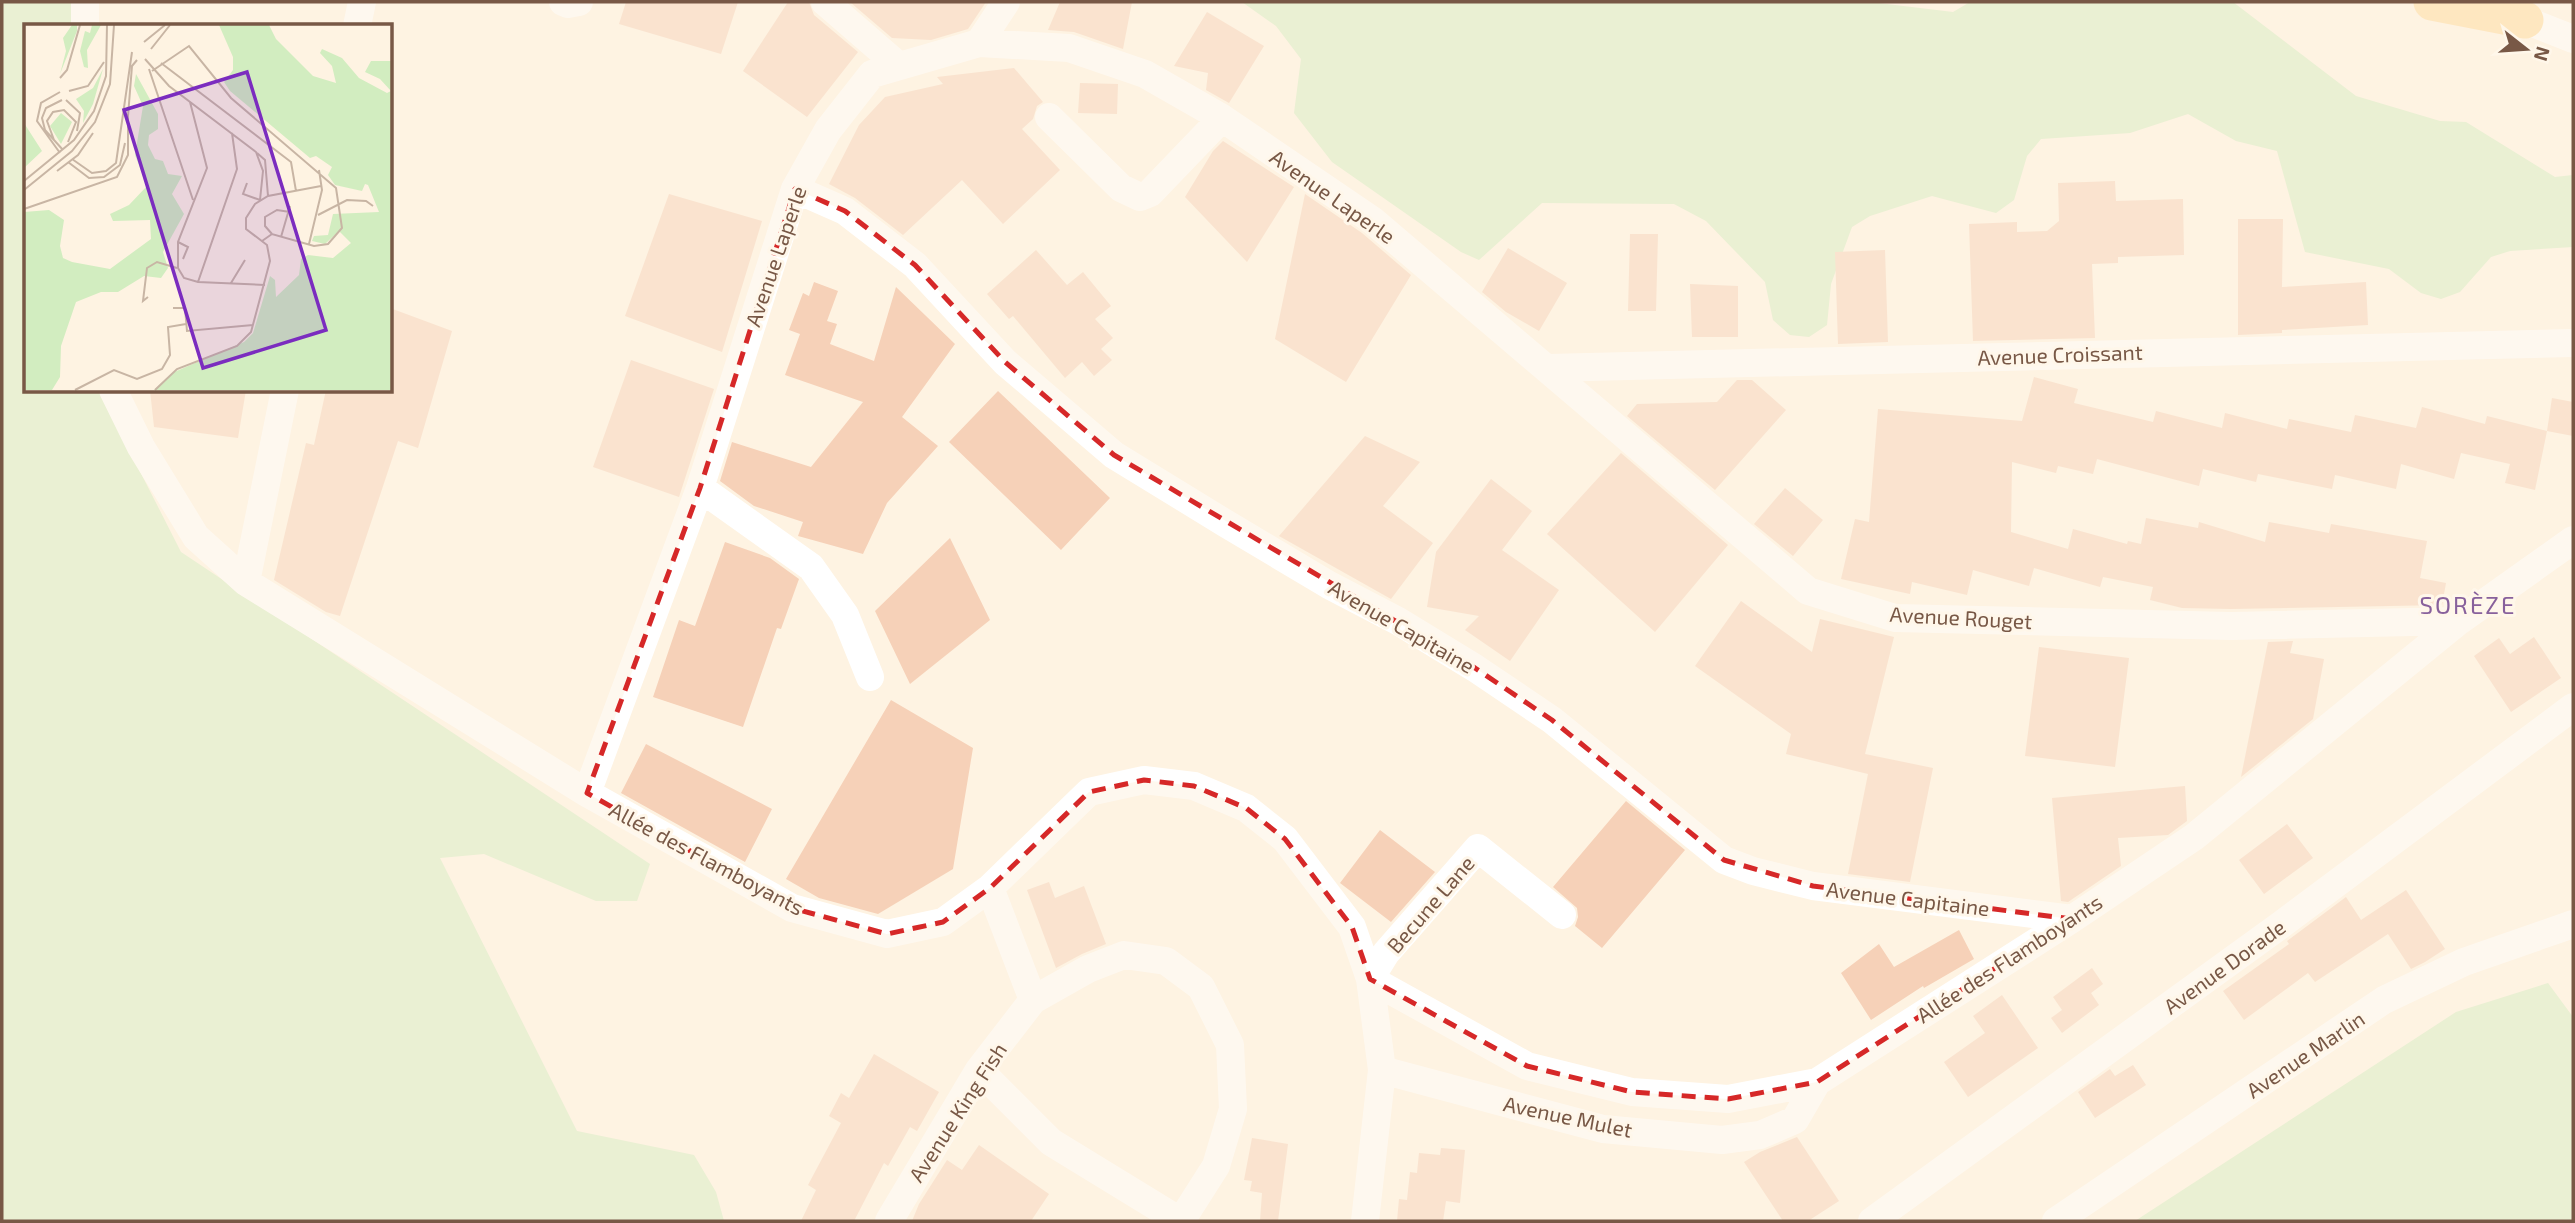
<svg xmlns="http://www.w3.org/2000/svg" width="2575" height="1223" font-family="'Exo 2',sans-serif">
<rect width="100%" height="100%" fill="#fef3e2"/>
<path fill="#d2edc0" d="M2 2H89V26H26V390H115L126 444 181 552 650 864 637 901H596L484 854 440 858 577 1131 694 1155 716 1192 724 1221H2Z
M1242 2H1870L1953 12 1970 2H2233L2356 96 2440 121 2466 122 2555 177 2573 175V247L2510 251 2491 257 2460 292 2441 299 2421 293 2389 269 2305 252 2277 151 2236 141 2188 114 2130 133 2041 139 2027 156 2014 200 1996 213 1932 196 1870 216 1852 227 1831 284 1827 325 1809 337 1790 335 1773 320 1765 282 1706 221 1674 204 1542 203 1479 260 1461 252 1332 162 1294 113 1301 59 1276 26Z
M2548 983 2573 1017V1221H2135L2456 1012Z"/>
<path fill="#f6d1b8" d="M626 2H738L721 54 619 24Z
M788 2H809L814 15 858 52 807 117 743 71Z
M850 2H986L968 29 931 40 892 38Z
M1060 2H1132L1123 49 1074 32 1048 30Z
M1207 12 1264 46 1229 103 1206 90 1208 73 1174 66Z
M1014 68 1043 102 1037 106 1033 119 1022 129 1060 170 1003 224 962 180 903 235 855 198 829 184 859 125 885 97 943 84 937 77Z
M1080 83 1118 84 1117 114 1078 113Z
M1223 141 1294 187 1247 262 1185 197 1213 151Z
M2115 181 2116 201 2183 199 2184 255 2118 257V263L2092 264 2095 338 1973 341 1969 224 2017 222V232L2047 231 2059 221 2058 183Z
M669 194 762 221 722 352 625 316Z
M1305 194 1362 233 1411 275 1346 382 1275 339Z
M2238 219H2283L2282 287 2366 282 2368 325 2282 330V333L2238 335Z
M1630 234H1658L1656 311H1628Z
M1508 248 1567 283 1539 331 1506 312 1482 292Z
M1036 250 1067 285 1083 272 1111 306 1095 319 1113 338 1101 349 1112 360 1094 376 1082 362 1065 378 1013 316 1009 319 987 294Z
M1885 250 1888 342 1838 344 1835 252Z
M814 282 838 291 827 321 837 324 830 344 874 361 896 287 955 344 902 417 938 446 887 503 863 554 798 536 803 522 754 506 720 481 732 442 811 467 863 402 785 375 800 334 789 330 803 293 809 296Z
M1690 284 1738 286V337H1692Z
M390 308 452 331 418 448 398 441 340 616 326 612 274 580 306 443 314 445 326 390H390Z
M631 360 714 389 679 497 593 467Z
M2034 377 2078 389 2074 403 2153 422 2156 411 2222 428 2225 413 2287 429 2289 419 2351 432 2355 415 2416 428 2422 407 2485 424 2487 416 2547 431 2535 490 2505 483 2510 464 2461 453 2454 479 2401 464 2396 489 2335 475 2332 489 2258 474 2256 482 2203 469 2199 486 2097 459 2093 474 2058 466 2056 473 2012 462 2011 532 2068 549 2073 529 2127 544 2128 541 2141 544 2146 518 2198 528 2199 522 2265 542 2269 522 2329 533 2331 524 2427 541 2420 578 2446 583 2442 605 2231 609 2182 608 2150 600 2153 587 2103 577 2100 587 2034 568 2029 586 1973 570 1967 595 1912 582 1910 594 1841 579 1855 519 1869 522 1878 409 2022 421Z
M1737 380H1752L1786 410 1715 490 1627 416 1637 404 1717 402Z
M150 390H246L238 438 154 427Z
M998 391 1110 498 1061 550 949 442Z
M2552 398 2573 402V436L2547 431Z
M1365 436 1420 462 1383 506 1433 543 1391 599 1279 536Z
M1621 453 1728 545 1655 632 1547 534Z
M1491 479 1532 511 1502 550 1559 590 1510 661 1465 630 1479 616 1427 607 1436 552Z
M1785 488 1823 520 1793 556 1754 524Z
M950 538 990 620 910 684 875 611Z
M725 542 770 558 799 579 781 629 777 628 743 727 653 697 679 620 695 626Z
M1741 601 1812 652 1820 619 1894 637 1865 754 1933 768 1910 882 1848 874 1868 774 1786 754 1791 734 1695 666Z
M2534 637 2561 678 2511 712 2474 656 2499 638 2510 654Z
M2293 641 2290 653 2324 659 2313 719 2241 777 2268 642Z
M2039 647 2129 658 2115 767 2025 756Z
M891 700 973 748 953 869 878 914 819 898 786 879Z
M646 744 772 809 745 862 621 793Z
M2185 786 2187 821 2168 835 2118 838 2121 866 2068 902 2061 901 2052 798Z
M1626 801 1685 850 1602 948 1575 926 1578 917 1577 908 1553 887Z
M2287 824 2313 858 2264 894 2239 860Z
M1380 830 1435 872 1391 922 1340 883Z
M1049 882 1055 898 1084 886 1106 944 1082 954 1056 968 1027 890Z
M2406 890 2445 949 2425 962 2411 969 2388 934 2315 982 2308 973 2244 1020 2223 991 2289 944 2287 941 2346 897 2361 920Z
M1959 930 1974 959 1924 988 1923 986 1871 1020 1841 973 1879 944 1894 967Z
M2092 968 2103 984 2091 993 2099 1005 2062 1033 2051 1018 2062 1010 2053 997Z
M2002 995 2038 1048 1968 1097 1944 1062 1985 1033 1973 1016Z
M874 1054 939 1092 917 1131 910 1127 888 1166 884 1163 854 1221H801L816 1190 808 1185 841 1123 829 1116 841 1093 849 1098Z
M2133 1065 2146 1085 2095 1118 2078 1092 2110 1069 2115 1076Z
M1797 1137 1839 1201 1808 1221H1783L1744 1162 1760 1152Z
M1252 1138 1288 1144 1278 1221H1260L1262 1193 1250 1191 1252 1181 1244 1180Z
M979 1145 1049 1194 1031 1221H912L919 1204 947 1160 962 1170Z
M1441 1148 1465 1150 1460 1203 1446 1201 1443 1221H1397L1399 1199 1407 1200 1410 1172 1417 1173 1419 1153 1440 1155Z"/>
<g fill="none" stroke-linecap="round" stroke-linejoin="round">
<path stroke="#fff" stroke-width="28" d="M85 2V26
M563 2 568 4 579 2
M825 2 899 66
M2507 13 2573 39
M357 26 362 2
M979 43 1006 2
M1049 117 1121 188 1140 197 1150 193 1222 118
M795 189 845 211 915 265 1005 362 1114 455 1225 523 1329 585 1398 621 1475 668 1552 720 1724 860 1753 871 1813 886 2072 919
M1548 368 2573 343
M113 390 141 447 196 537 246 582 587 793 792 908 887 934 943 922 990 888 1089 792 1144 780 1194 786 1246 808 1285 839 1352 927 1370 979 1382 1070 1365 1221
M700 488 811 567 845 615 870 677
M246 582 285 390
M587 793 700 488 795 189 828 130 872 74 979 43 1069 48 1145 74 1222 118 1372 220 1808 591 1895 618 2231 626 2459 621
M1562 915 1478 848 1386 953 1370 979 1527 1066 1632 1092 1728 1099 1817 1082 2072 919 2194 837 2459 621 2573 540
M1033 1000 1088 969 1124 955 1166 961 1201 987 1230 1045 1233 1109 1216 1166 1181 1221
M979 1070 1051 1142 1180 1221
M1382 1070 1603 1129 1722 1140 1760 1135 1795 1120 1817 1082
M889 1221 979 1070 1033 1000 990 888
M1872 1221 2282 924 2573 707
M2056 1221 2384 1000 2464 962 2573 924"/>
<path stroke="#ffd998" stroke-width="37" d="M2432 2 2525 20"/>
</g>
<path d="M0 0H2575V1223H0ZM795 189 845 211 915 265 1005 362 1114 455 1475 668 1552 720 1724 860 1813 886 2072 919 1817 1082 1728 1099 1632 1092 1527 1066 1370 979 1352 927 1285 839 1246 808 1194 786 1144 780 1089 792 990 888 943 922 887 934 792 908 587 793 700 488Z" fill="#fef3e2" fill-opacity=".55" fill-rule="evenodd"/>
<path fill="none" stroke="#d62828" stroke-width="5" stroke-dasharray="14 9" stroke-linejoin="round" d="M795 189 845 211 915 265 1005 362 1114 455 1475 668 1552 720 1724 860 1813 886 2072 919 1817 1082 1728 1099 1632 1092 1527 1066 1370 979 1352 927 1285 839 1246 808 1194 786 1144 780 1089 792 990 888 943 922 887 934 792 908 587 793 700 488Z"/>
<g text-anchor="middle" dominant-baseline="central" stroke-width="6" stroke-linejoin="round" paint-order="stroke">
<g font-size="21" fill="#785846" stroke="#fff7ea">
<text transform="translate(1333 196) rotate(35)">Avenue Laperle</text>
<text transform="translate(775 256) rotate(-71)">Avenue Laperle</text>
<text transform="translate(2060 354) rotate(-2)">Avenue Croissant</text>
<text transform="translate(1961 617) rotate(3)">Avenue Rouget</text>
<text transform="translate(1402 626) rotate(30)">Avenue Capitaine</text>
<text transform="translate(707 858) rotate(28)">Allée des Flamboyants</text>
<text transform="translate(1908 898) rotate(7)">Avenue Capitaine</text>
<text transform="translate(1430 904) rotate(-49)">Becune Lane</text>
<text transform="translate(2009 958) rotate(-33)">Allée des Flamboyants</text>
<text transform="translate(2224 966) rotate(-36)">Avenue Dorade</text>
<text transform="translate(2305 1054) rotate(-34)">Avenue Marlin</text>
<text transform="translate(957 1112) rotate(-57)">Avenue King Fish</text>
<text transform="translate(1568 1116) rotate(12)">Avenue Mulet</text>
</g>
<g font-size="24" letter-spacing="2" fill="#88619c" stroke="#fff7ea">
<text x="2468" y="604">SORÈZE</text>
</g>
</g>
<g transform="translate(24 24)">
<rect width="368" height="368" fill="#fef3e2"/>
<path d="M48 1H53V7L36 50 42 27 39 14ZM68 1H77L63 26 64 44 60 43 56 27 61 7 66 9ZM195 1H245L252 15 289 52 312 59 308 42 296 29 298 25 318 34 335 54 363 69 367 67 356 55 341 48 347 37H367V366H130L148 349 220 318 229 309 246 252 251 256 252 273 275 251 277 235 284 231 309 234 327 219 315 207 301 220 288 217 290 212 304 211 309 190 355 188 344 161 341 160 338 167 311 161 304 151 308 143 292 132 286 134 206 67 200 58 209 46V33ZM79 45 69 80 59 99 60 87 52 75 69 64ZM112 50 134 90V105L125 111 124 121 131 135 139 137 144 150 158 152 148 170 160 190 139 228 144 244 137 254 120 252 94 268H77L52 278 37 322 36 353 28 366H0V188L25 186 40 196 36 222 39 234 48 238 86 245 127 215 126 196 89 197 86 190 105 181 123 162 111 131 119 82 110 62ZM37 89 48 98 37 120 26 102ZM0 99 18 127 0 144Z" fill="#d2edc0"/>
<path fill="none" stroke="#c8b5a4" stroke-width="2" d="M120 18 141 1M127 25 146 1M121 35 145 62 232 128 239 147 236 176 219 170 223 159M137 39 267 138 272 167M125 45 169 176M128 47 165 22 207 74 312 164 318 204 304 220 290 222 248 210 238 217M36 54 43 46 56 1M45 67 64 62 80 38M36 68 17 79 13 97 36 129M38 76 22 84 18 94 21 106 39 126M42 76 56 89 53 107M166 78 183 144 154 218V244L160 254 174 258 241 261M104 92 108 42 113 36M30 116 23 97 29 88 40 86 52 98 44 118M233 129 241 136 244 172M48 135 68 149 82 147 92 139 108 28M44 138 65 154 80 153 96 141 101 119M33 147 54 131 69 109M0 157 50 116 70 87 82 52 83 1M0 166 48 127 71 98 86 60 90 1M0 185 93 153 104 131V90M294 191 323 176 342 177 349 182M248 210 241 202V193L253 186 266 188M257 213 266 182M154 218 164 223 159 235M285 220 298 166 295 146M174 258 213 145 208 109M207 259 221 236M124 273 119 277 123 244 133 238 153 244M149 284H161L163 307 229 301M51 366 90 346 113 355 138 345 146 331 144 303 162 300M131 366 153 345 213 322 227 308 246 237 243 221 222 205V194L231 180 244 172 297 162"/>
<path fill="#7b2cbf" fill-opacity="0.15" stroke="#7b2cbf" stroke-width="3.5" d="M223 48 302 306 179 344 100 86Z"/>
<rect width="368" height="368" fill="none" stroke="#785846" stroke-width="3.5"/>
</g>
<rect width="2575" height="1223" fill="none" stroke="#785846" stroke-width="7"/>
<g transform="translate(2526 49) rotate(107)" stroke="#fff7ea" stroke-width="5" paint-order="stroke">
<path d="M0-5L12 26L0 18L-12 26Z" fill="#785846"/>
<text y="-10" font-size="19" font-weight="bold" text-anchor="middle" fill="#785846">N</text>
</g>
</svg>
